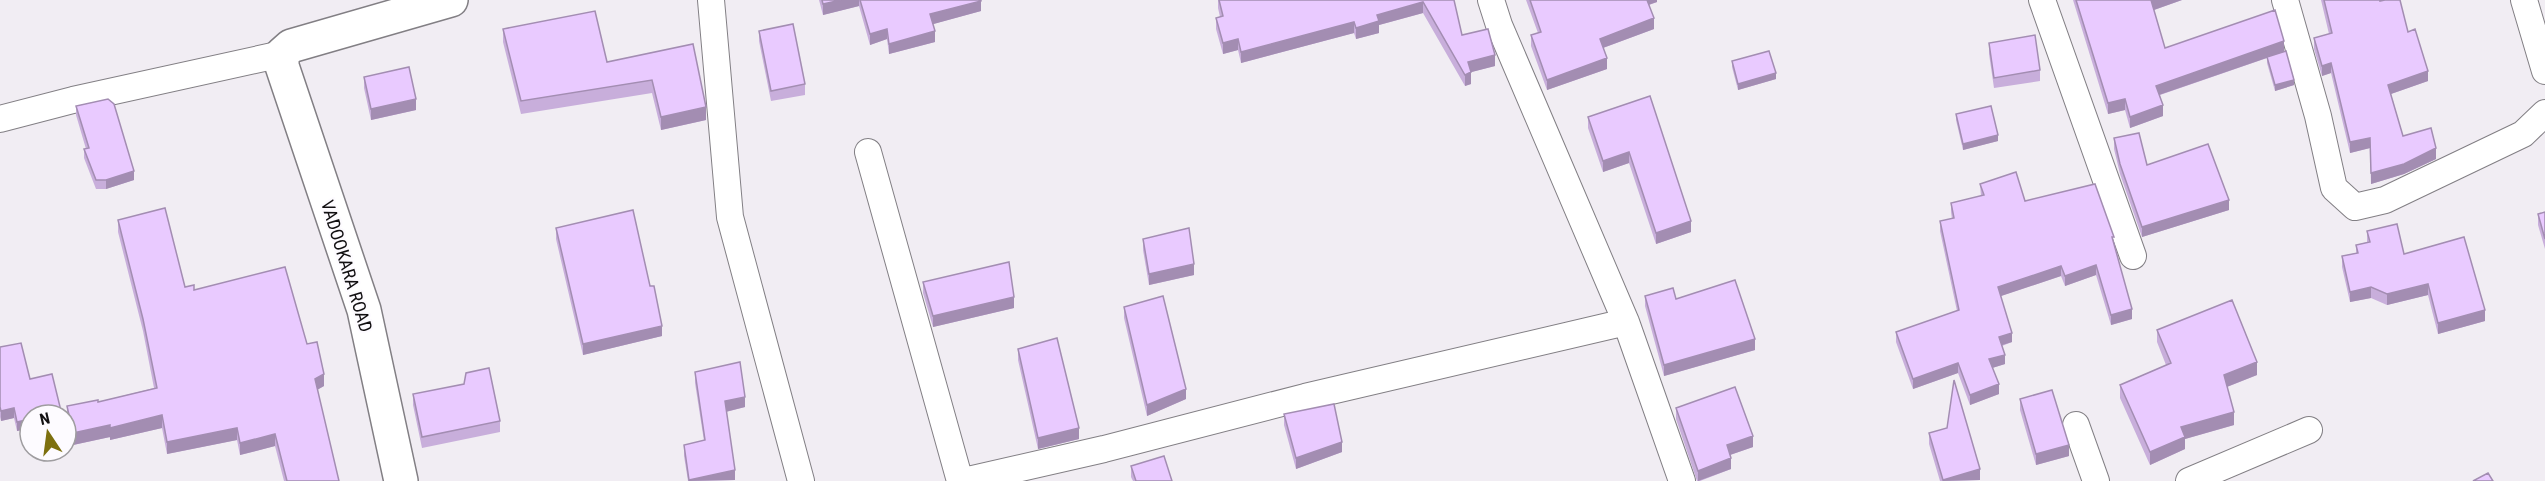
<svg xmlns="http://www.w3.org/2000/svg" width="2545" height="481" font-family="'Roboto Condensed',sans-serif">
<rect width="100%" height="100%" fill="#f1edf3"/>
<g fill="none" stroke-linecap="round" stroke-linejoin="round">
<g stroke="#827f84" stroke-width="28">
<path id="minor" d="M711 0 730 217 801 481
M1491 0 1499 25 1626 322 1682 481
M2042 0 2133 256
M2285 0 2318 116 2334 188 2355 207 2385 200 2523 134 2545 113
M2524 0 2545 71
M0 119 73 100 282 54
M868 152 960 481
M2076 425 2096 481
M964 481 1104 449 1305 397 1626 322
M2189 481 2309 430"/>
</g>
<g stroke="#827f84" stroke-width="36">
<path id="secondary" d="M401 481 364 310 282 66V54L291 46 451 0"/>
</g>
<use href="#minor" stroke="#fff" stroke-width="26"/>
<use href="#secondary" stroke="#fff" stroke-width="33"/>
</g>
<path fill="#c8aedb" d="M819 0H981V11L933 24 935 42 889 54 887 39 870 45 859 6 823 15Z
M1218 0H1454L1462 35 1495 66 1471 72V84L1465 86 1423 13 1379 25V33L1356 39 1354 33 1241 63 1238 50 1223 54 1216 29V18L1220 17 1218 8Z
M1526 0H1657V2L1649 5 1654 29 1603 48 1607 69 1547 90 1531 46V35L1538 33Z
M2073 0H2182L2154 10 2165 48 2284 52 2294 85 2275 91 2267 63V58L2160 95 2163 116 2130 128 2125 110 2108 114Z
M2321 0H2380L2408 32 2428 81 2391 94 2403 136 2436 159 2404 174 2371 184 2370 148 2350 153 2331 73 2322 76 2314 49V38L2329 34Z
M503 29 607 62 693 44 706 120 661 130 652 93 521 114 503 42Z
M759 31 805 84V95L771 101 759 41Z
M1989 43 2040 70V81L1994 88 1989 54Z
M1732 61 1776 79 1738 90 1732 67Z
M364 77 416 110 371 120 364 88Z
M1650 96 1691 232 1656 244 1629 163 1603 172 1588 128V117Z
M76 106 134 180 106 189H96L84 158V149H86L76 115Z
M1956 114 1998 141 1963 150 1956 120Z
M2114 138 2147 165 2229 210 2142 237 2120 174 2114 149Z
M1980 184 2025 201 2114 244 2132 319 2111 325 2096 275 2065 286 2061 276 2001 296 2012 342 2002 346 2005 364 1992 368 1999 394 1970 405 1958 373 1913 389 1896 342V332L1957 311 1940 231V221L1952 219 1951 212V203L1981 196Z
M2545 212V249L2538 225V214Z
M118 220 185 287 194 290 307 344 324 386 317 390 339 481H284L275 446 240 455 237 440 167 454 162 428 110 440V437L73 445 67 418V406L98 402 154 388 143 331 118 232Z
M556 228 662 336 583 355 556 239Z
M2367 231 2404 254 2485 321 2438 334 2428 295 2387 305 2371 298 2350 302 2342 267V256L2356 253V245L2367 242Z
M1143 239 1194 275 1149 285 1143 250Z
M923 282 1014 308 933 327 923 293Z
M1645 296 1676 299 1755 350 1664 376 1645 306Z
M1124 307 1186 399 1147 416 1124 318Z
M2157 330 2257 375 2227 387 2234 425 2185 439V449L2150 465 2120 398V385L2166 365 2157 342Z
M0 347 30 415V429L17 431 14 418 1 421 0 417Z
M1018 349 1079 439 1038 449 1018 360Z
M695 372 745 407 726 412 735 480 688 481 684 456V445L704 441 695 383Z
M413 394 500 421V432L422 448 413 405Z
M2020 399 2069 456 2036 465 2020 410Z
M1676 408 1753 447 1730 455 1731 469 1700 481H1697L1676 419Z
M1284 414 1342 452 1296 469 1284 425Z
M1929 433 1980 480 1940 481 1929 444Z
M1131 466 1172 481H1133L1131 477Z"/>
<path fill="#a38db2" d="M841 0H859V6L823 15V4Z
M1645 0H1657V2L1645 6Z
M2151 0H2182L2151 11Z
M981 1V11L930 25V14Z
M1423 2V13L1379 25V33L1356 39V28L1377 15Z
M1654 18V29L1600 49V39Z
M1354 22V33L1241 63V52Z
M887 29V39L870 45V34Z
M935 31V42L889 54V44Z
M1238 39V50L1223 54V43Z
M2284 41V52L2156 96V86Z
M1495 55V66L1468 73V62Z
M1607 58V69L1547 90V80Z
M2331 63V73L2322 76V66Z
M2428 71V81L2388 95V85Z
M1471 72V84L1465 86V75Z
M1776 73V79L1738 90V84Z
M2294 80V85L2275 91V85Z
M416 99V110L371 120V109Z
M2125 99V110L2108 114V103Z
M2163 105V116L2130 128V117Z
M706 107V120L661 130V117Z
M1998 135V141L1963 150V144Z
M2370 138V148L2350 153V142Z
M2436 148V159L2404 174 2371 184V173Z
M1629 152V163L1603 172V161Z
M134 171V180L106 189V180Z
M2229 200V210L2142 237V227Z
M1691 221V232L1656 244V233Z
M1194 264V275L1149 285V274Z
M2096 265V275L2065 286V276Z
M2061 266V276L1998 297V287Z
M2428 284V295L2387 305V294Z
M2371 287V298L2350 302V292Z
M1014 297V308L933 327V316Z
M2132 309V319L2111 325V315Z
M2485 310V321L2438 334V323Z
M662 326V336L583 355V344Z
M2012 333V342L1999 346V337Z
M1755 339V350L1664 376V365Z
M2005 355V364L1989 369V359Z
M2257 362V375L2224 388V375Z
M1958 363V373L1913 389V379Z
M324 374V386L315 391V379Z
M1999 384V394L1970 405V395Z
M1186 389V399L1147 416V405Z
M745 397V407L725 412V401Z
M14 408V418L1 421V411Z
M2234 412V425L2185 439V449L2150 465V452L2181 427Z
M162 415V428L110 440V428Z
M30 419V428L17 431V422Z
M110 425V437L73 445V433Z
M237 428V440L167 454V442Z
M1079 428V439L1038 449V438Z
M275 434V446L240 455V443Z
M1753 436V447L1727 456V445Z
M1342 442V452L1296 469V458Z
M2069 445V456L2036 465V454Z
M1731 458V469L1698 481V471Z
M1980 469V480L1943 481V480Z
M735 470V480L689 481V480Z"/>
<path fill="#e9caff" stroke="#a38db2" stroke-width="1.5" d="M822 0H841L823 4Z
M860 0H981V1L930 14 935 31 889 44 887 29 870 34Z
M1219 0H1454L1462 35 1488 29 1495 55 1468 62 1471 72 1465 75 1423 2 1377 15 1379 21 1356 28 1354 22 1241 52 1238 39 1223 43 1216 18 1223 16Z
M1530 0H1647L1654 18 1600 39 1607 58 1547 80 1531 35 1541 32Z
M2076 0H2151L2165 48 2275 10 2284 41 2156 86 2163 105 2130 117 2125 99 2108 103Z
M2324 0H2380V1L2385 0H2400L2408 32 2415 29 2428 71 2388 85 2403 136 2431 128 2436 148 2404 164 2371 173 2370 138 2350 142 2331 63 2322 66 2314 38 2332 33Z
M595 11 607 62 693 44 706 107 661 117 652 80 521 101 503 29Z
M793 24 805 84 771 91 759 31Z
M2035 35 2040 70 1994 78 1989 43Z
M1769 51 1776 73 1738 84 1732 61Z
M2286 51 2294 80 2275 85 2267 57Z
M409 67 416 99 371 109 364 77Z
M1650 96 1691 221 1656 233 1629 152 1603 161 1588 117Z
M108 99 114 104 134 171 106 180H96L84 149 89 148 76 106Z
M1991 106 1998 135 1963 144 1956 114Z
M2139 133 2147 165 2208 144 2229 200 2142 227 2120 164 2114 138Z
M2016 172 2025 201 2095 184 2114 237H2112L2132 309 2111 315 2096 265 2065 276 2061 266 1998 287 2012 333 1999 337 2005 355 1989 359 1999 384 1970 395 1958 363 1913 379 1896 332 1959 310 1940 221 1954 218 1951 203 1984 195 1980 184Z
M165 208 185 287 194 285V290L285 267 307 344 317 342 324 374 315 379 339 481H287L275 434 240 443 237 428 167 442 162 415 110 428V425L73 433 67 406 98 400V402L157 388 143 319 118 220Z
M633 210 650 286H654L662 326 583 344 556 228Z
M2545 212V239L2538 214Z
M2397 224 2404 254 2464 237 2485 310 2438 323 2428 284 2387 294 2371 287 2350 292 2342 256 2358 253 2356 245 2370 242 2367 231Z
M1189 228 1194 264 1149 274 1143 239Z
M1009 262 1014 297 933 316 923 282Z
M1735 280 1755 339 1664 365 1645 296 1673 288 1676 299Z
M1163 296 1186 389 1147 405 1124 307Z
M2232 300 2257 362 2224 375 2234 412 2181 427 2185 437 2150 452 2120 385 2171 363 2157 330Z
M1057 338 1079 428 1038 438 1018 349Z
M21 343 30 379 52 374 62 415H30V419L17 422 14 408 1 411 0 407V347Z
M740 362 745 397 725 401 735 470 689 480 684 445 705 440 695 372Z
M489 368 500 421 422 437 413 394 464 384 466 373Z
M1954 380 1980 469 1943 480 1929 433 1947 428Z
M1735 387 1753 436 1727 445 1731 458 1698 471 1676 408Z
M2052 390 2069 445 2036 454 2020 399Z
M1334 404 1342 442 1296 458 1284 414Z
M1164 456 1172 481H1136L1131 466Z
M2488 473 2493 481H2473Z"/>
<g text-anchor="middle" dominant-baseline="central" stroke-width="4.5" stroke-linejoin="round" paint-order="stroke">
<g font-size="18" fill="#121012" stroke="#fdfbff">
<text transform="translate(347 266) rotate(73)">VADOOKARA ROAD</text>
</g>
</g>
<g transform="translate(48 433) rotate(347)"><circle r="28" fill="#fdfbff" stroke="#9f9da0" stroke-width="1.5"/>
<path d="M0-4.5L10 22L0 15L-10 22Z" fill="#7d700f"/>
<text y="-9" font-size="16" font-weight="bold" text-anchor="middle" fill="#121012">N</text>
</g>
</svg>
